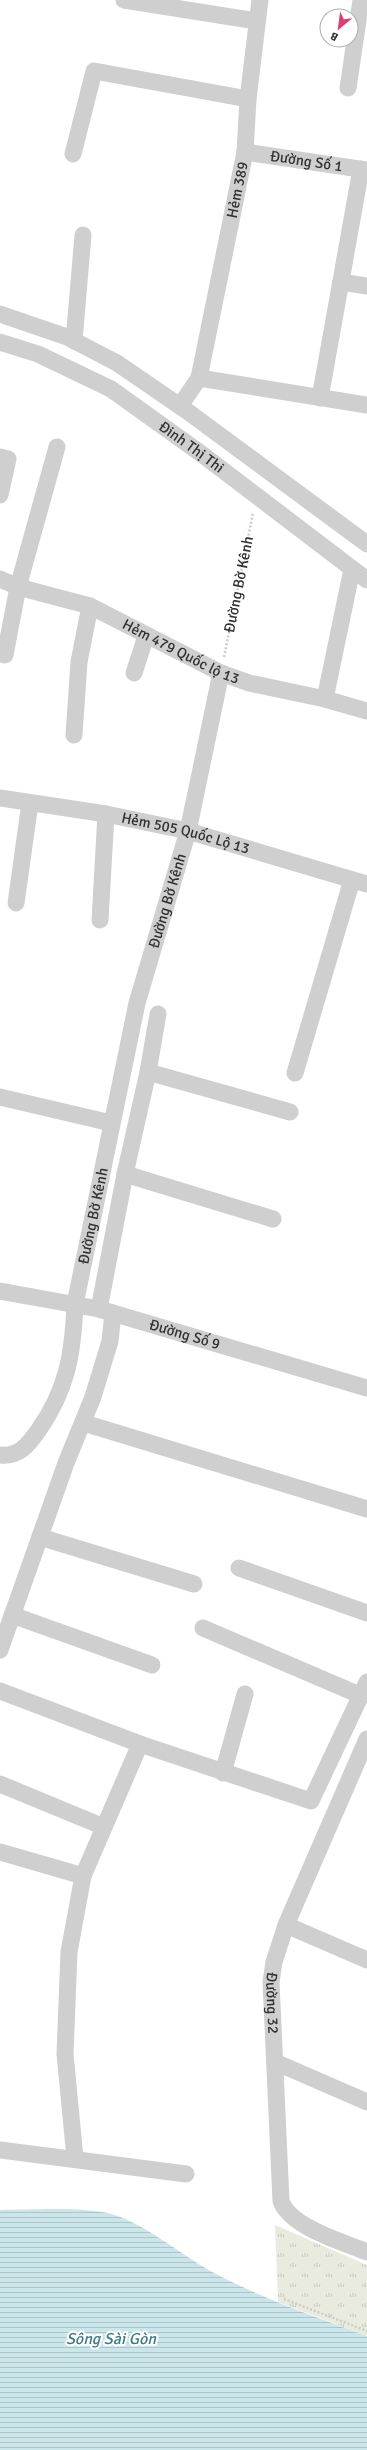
<svg xmlns="http://www.w3.org/2000/svg" width="367" height="2450" font-family="Signika,sans-serif">
<defs>
<pattern id="park-tufts" width="24" height="20" patternUnits="userSpaceOnUse"><rect width="24" height="20" fill="#e8ebde"/><path d="M3 7l-1-3M5 7V3M7 7l1-3M15 17l-1-3M17 17v-4M19 17l1-3" fill="none" stroke="#c7cabf"/></pattern>
<pattern id="water-rules" width="6" height="5" patternUnits="userSpaceOnUse"><rect width="6" height="5" fill="#cbe6ea"/><path d="M0 2.5h6" fill="none" stroke="#afc6c9"/></pattern>
</defs>
<rect width="100%" height="100%" fill="#fff"/>
<path fill="url(#park-tufts)" d="M275 2225 367 2265V2336L278 2302Z"/>
<path fill="url(#water-rules)" d="M0 2210C32 2210 86 2206 115 2215 152 2228 183 2257 218 2275 266 2300 317 2317 367 2336V2450H0Z"/>
<g fill="none" stroke-linecap="round" stroke-linejoin="round">
<g stroke="#ccc" stroke-width="2.5" stroke-dasharray="2 2" stroke-linecap="butt">
<path id="s1" d="M224 657 253 513"/>
<path d="M284 2299 367 2331"/>
</g>
<g stroke="#cfcfcf" stroke-width="17">
<path d="M124 0 257 21"/>
<path d="M348 88 361 0"/>
<path id="s2" d="M245 152 367 170"/>
<path d="M73 154 94 71 248 99"/>
<path d="M341 282 367 286"/>
<path d="M0 314 67 337 117 363 187 411 367 544"/>
<path d="M74 341 83 235"/>
<path id="s3" d="M0 342 38 354 111 389 203 455 367 580"/>
<path id="s4" d="M199 378 245 152 248 99 260 0"/>
<path d="M320 398 361 169"/>
<path d="M180 406 199 378 367 405"/>
<path d="M0 457 8 459 0 495"/>
<path id="s5" d="M0 579 18 587 90 606 221 673 249 683 325 699 367 711"/>
<path d="M5 655 18 587 57 447"/>
<path d="M134 673 146 636"/>
<path d="M325 699 352 569"/>
<path d="M74 735 79 662 90 606"/>
<path id="s6" d="M0 798 106 814 188 831 367 884"/>
<path d="M16 903 30 803"/>
<path d="M100 920 106 814"/>
<path d="M148 1072 158 1014"/>
<path d="M295 1073 352 880"/>
<path d="M0 1097 111 1123"/>
<path d="M125 1174 273 1219"/>
<path id="s7" d="M0 1291 99 1309 367 1388"/>
<path d="M99 1309 125 1174 148 1072 290 1112"/>
<path d="M84 1423 367 1509"/>
<path id="s8" d="M0 1455C19 1457 28 1445 38 1431 67 1390 73 1354 75 1304L137 1003 188 831 221 673"/>
<path d="M40 1537 194 1584"/>
<path d="M239 1568 367 1613"/>
<path d="M12 1615 152 1665"/>
<path d="M203 1628 362 1696"/>
<path d="M0 1650 66 1463 93 1397 110 1341 113 1313"/>
<path d="M0 1691 140 1744 311 1801 367 1682"/>
<path id="s9" d="M367 1739 286 1925 274 1962 271 1982 281 2201C290 2227 343 2242 367 2252"/>
<path d="M223 1773 245 1694"/>
<path d="M0 1784 104 1827"/>
<path d="M0 1852 83 1876"/>
<path d="M286 1925 367 1960"/>
<path d="M275 2062 367 2102"/>
<path d="M0 2150 186 2174"/>
<path d="M75 2158 65 2054 69 1952 83 1876 140 1744"/>
</g>
</g>
<g text-anchor="middle" dominant-baseline="central" stroke-width="4" stroke-linejoin="round" paint-order="stroke">
<g font-size="15" fill="#323232" stroke="#fff">
<text stroke="none"><textPath href="#s2" startOffset="62">Đường Số 1</textPath></text>
<text stroke="none"><textPath href="#s4" startOffset="192">Hẻm 389</textPath></text>
<text stroke="none"><textPath href="#s3" startOffset="220">Đinh Thị Thi</textPath></text>
<text stroke="none"><textPath href="#s1" startOffset="74">Đường Bờ Kênh</textPath></text>
<text stroke="none"><textPath href="#s5" startOffset="196">Hẻm 479 Quốc lộ 13</textPath></text>
<text stroke="none"><textPath href="#s6" startOffset="189">Hẻm 505 Quốc Lộ 13</textPath></text>
<text stroke="none"><textPath href="#s8" startOffset="596">Đường Bờ Kênh</textPath></text>
<text stroke="none"><textPath href="#s8" startOffset="272">Đường Bờ Kênh</textPath></text>
<text stroke="none"><textPath href="#s7" startOffset="190">Đường Số 9</textPath></text>
<text stroke="none"><textPath href="#s9" startOffset="283">Đường 32</textPath></text>
</g>
<g font-size="16" font-style="italic" fill="#3d7c85" stroke="#fff">
<text x="111" y="2339">Sông Sài Gòn</text>
</g>
</g>
<g transform="translate(339 28) rotate(209)"><circle r="19" fill="#ffffff" stroke="#adadad"/>
<path d="M0-3L7 15L0 10L-7 15Z" fill="#df3d73"/>
<text y="-6" font-size="11" font-weight="bold" text-anchor="middle" fill="#323232">B</text>
</g>
</svg>
